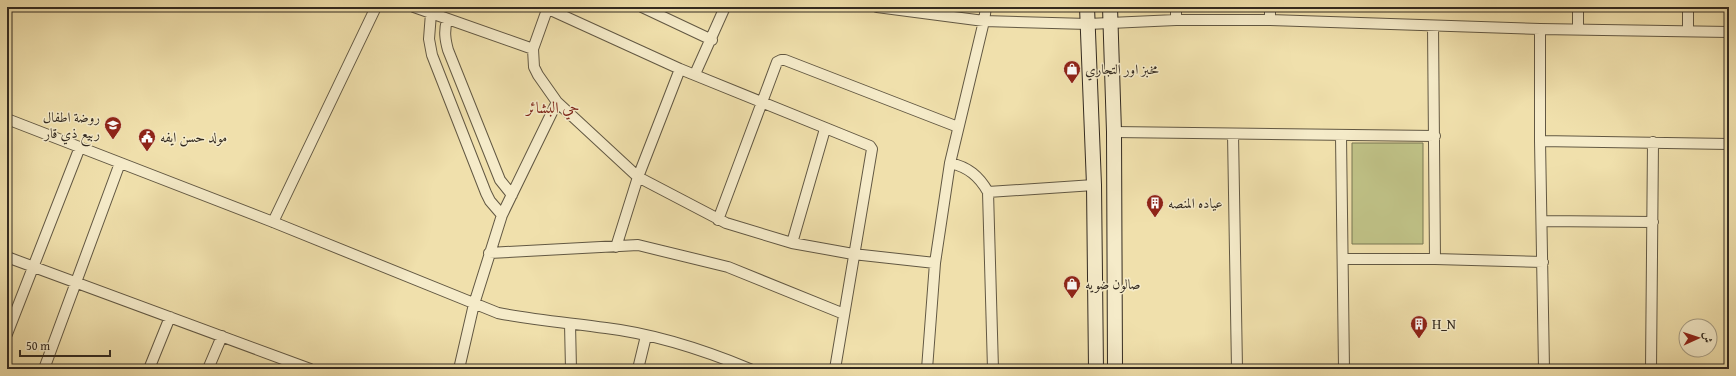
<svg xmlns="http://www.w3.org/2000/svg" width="1736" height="376" font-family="'Gentium Book Plus',Amiri,serif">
<rect width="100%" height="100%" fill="#f0e0ac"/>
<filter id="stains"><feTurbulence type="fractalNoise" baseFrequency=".005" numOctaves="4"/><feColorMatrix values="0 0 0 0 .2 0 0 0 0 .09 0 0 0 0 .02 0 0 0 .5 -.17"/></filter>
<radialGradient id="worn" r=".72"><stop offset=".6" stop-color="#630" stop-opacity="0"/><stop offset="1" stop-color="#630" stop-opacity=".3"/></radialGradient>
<path fill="#bfc186" stroke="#797653" d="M1352 143H1423V244H1352Z"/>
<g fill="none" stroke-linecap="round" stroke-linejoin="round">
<g stroke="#625843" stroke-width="12">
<path id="street" d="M414 7 533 49
M544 7 680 69 870 146 872 149 835 369
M548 7 533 49 534 67 538 75 557 102 638 177 726 223 792 243 853 254 935 263
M642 7 712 40
M877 7 984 21 1088 24 1176 20H1270L1540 29 1729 32
M1270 7V20
M1688 7V31
M431 13 429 39 432 55 486 193 490 201 502 215
M447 20C444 31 445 39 448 50L500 180 512 195
M1176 20V7
M1433 26 1435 259
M1540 29V141L1544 369
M1578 29V7
M695 74 725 7
M7 119 273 222 498 313C534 320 570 323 606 328 656 334 704 350 750 369
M1114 132 1435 136
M1233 134 1237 369
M1341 136 1344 369
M1540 141 1729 144
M950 163C968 167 979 176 988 192L993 369
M988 192 1094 185
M718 220 777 62 781 60H785L958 127
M1542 221 1653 222
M273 222 376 7
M792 243 825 129
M616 247 638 177 680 69
M489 253 638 245 728 267 844 314
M7 257 310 369
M1343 259H1435L1543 262
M570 324 571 369
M7 334 80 147
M44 369 120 163
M149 369 170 317
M208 369 222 336
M459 369 474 304 502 215 557 102
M638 369 646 336
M927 369 935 263 950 163 984 21 986 7
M1651 369 1653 142"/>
</g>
<g stroke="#332a20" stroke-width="16">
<path id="secondary" d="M1087 7 1094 185 1096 369
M1110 7 1114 132 1115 369"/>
</g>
<use href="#street" stroke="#f5ebc9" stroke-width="10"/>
<use href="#secondary" stroke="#f5ebc9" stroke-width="14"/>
</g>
<defs>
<g id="shop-pin" transform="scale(0.9)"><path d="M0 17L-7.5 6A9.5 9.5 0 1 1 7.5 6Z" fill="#8f2418" stroke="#f5ebc9"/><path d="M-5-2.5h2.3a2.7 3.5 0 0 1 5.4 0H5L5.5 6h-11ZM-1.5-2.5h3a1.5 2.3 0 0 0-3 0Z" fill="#fff"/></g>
<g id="school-pin" transform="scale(0.9)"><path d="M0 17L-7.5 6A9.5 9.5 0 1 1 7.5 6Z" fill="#8f2418" stroke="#f5ebc9"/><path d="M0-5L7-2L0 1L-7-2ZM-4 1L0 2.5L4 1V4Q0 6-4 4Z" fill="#fff"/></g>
<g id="civic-pin" transform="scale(0.9)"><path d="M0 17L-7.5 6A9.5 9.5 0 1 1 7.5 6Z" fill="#8f2418" stroke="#f5ebc9"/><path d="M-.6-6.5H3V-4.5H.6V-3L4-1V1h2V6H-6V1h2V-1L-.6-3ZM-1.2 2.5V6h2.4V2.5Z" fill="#fff"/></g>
<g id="building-pin" transform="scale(0.9)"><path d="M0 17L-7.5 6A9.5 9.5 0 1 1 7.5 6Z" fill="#8f2418" stroke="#f5ebc9"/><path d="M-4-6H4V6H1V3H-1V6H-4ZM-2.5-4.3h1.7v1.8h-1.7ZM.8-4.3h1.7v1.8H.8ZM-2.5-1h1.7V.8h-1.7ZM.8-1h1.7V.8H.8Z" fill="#fff"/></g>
</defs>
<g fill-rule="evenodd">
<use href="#shop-pin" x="1072" y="69"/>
<use href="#school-pin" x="113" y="125"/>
<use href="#civic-pin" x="147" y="137"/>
<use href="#building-pin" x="1155" y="203"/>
<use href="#shop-pin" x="1072" y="284"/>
<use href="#building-pin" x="1419" y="324"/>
</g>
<g text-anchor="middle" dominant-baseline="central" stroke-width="3" stroke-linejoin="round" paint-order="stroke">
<g font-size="14" fill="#332a20" stroke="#f5ebc9" text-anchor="start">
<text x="1085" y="69">مخبز اور التجاري</text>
<text x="100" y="117" text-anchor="end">روضة اطفال<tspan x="100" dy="16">ربيع ذي قار</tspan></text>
<text x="160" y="137">مولد حسن ايفه</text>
<text x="1168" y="203">عياده المنصه</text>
<text x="1085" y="284">صالون ضويه</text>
<text x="1432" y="324">H_N</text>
</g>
<g font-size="16" fill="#7a1f14" stroke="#f5ebc9">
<text x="553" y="107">حي البشائر</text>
</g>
</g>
<rect width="1736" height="376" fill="none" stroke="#f0e0ac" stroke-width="24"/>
<rect x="8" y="8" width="1720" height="360" fill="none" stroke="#332a20" stroke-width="2"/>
<rect x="12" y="12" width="1712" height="352" fill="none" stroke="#332a20"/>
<g transform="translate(1698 338) rotate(87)"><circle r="19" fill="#f5ebc9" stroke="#a79e85"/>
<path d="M0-3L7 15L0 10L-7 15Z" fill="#8f2418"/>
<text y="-6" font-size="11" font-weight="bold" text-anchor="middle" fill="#332a20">ش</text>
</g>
<path d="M20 350v6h90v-6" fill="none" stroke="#332a20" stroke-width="2"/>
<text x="26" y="350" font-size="12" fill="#332a20" stroke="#f5ebc9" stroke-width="3" paint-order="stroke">50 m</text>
<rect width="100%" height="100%" filter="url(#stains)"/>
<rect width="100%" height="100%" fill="url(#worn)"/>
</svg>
